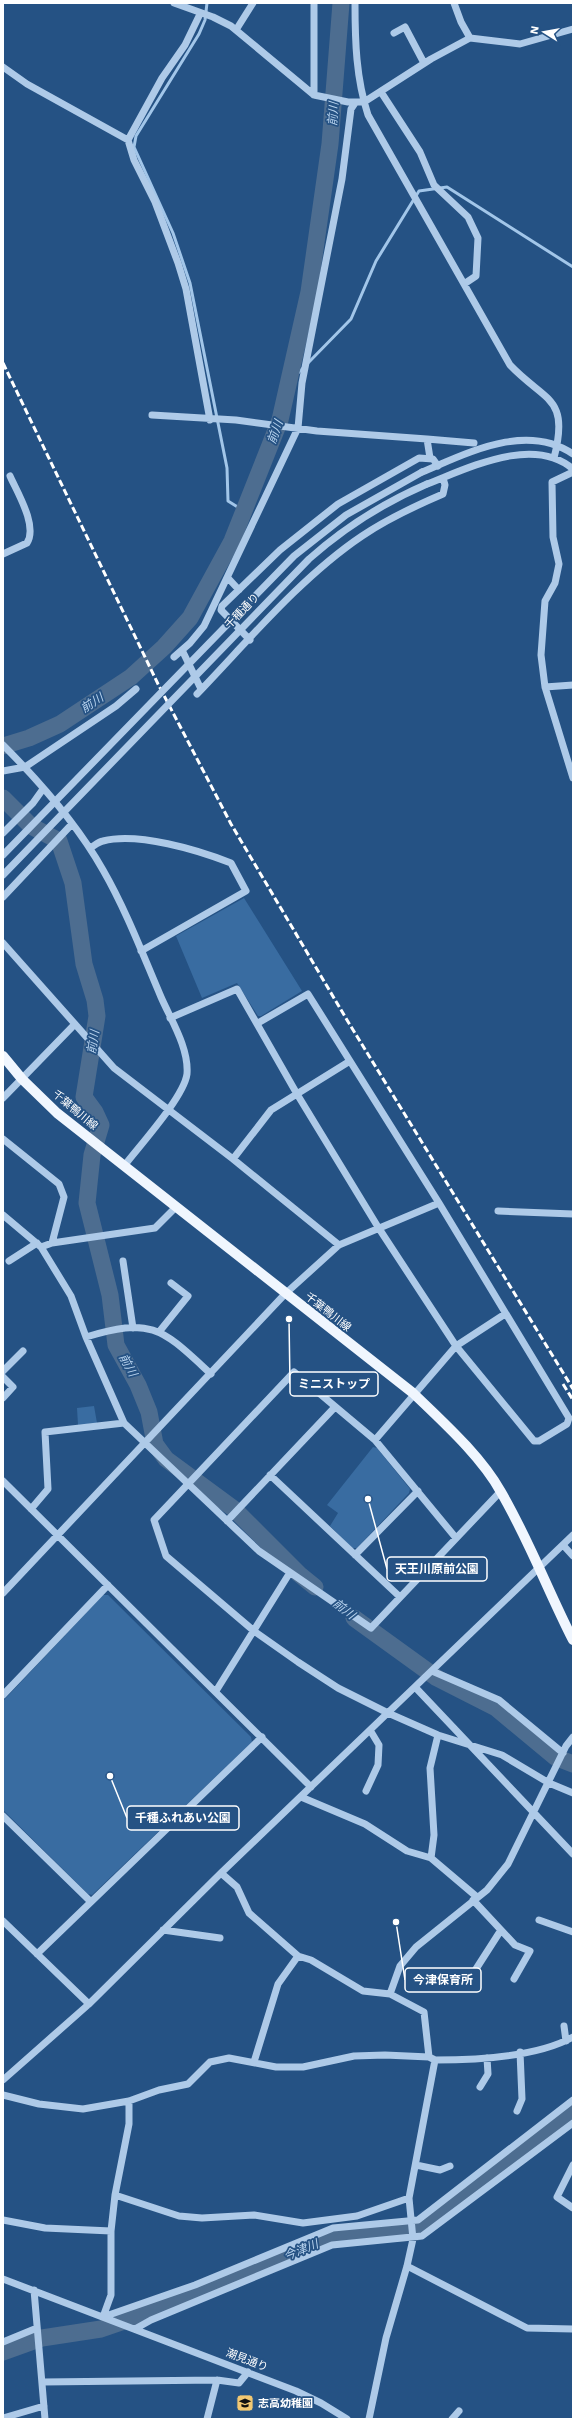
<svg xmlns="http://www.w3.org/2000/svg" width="576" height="2422" font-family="'Work Sans','Noto Sans JP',sans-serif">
<rect width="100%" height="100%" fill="#255284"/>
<path fill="#396ca1" d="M244 898 302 991 261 1016H258L237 983 202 998 176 936Z
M94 1406 97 1423 78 1425 77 1408Z
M373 1447 377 1448 410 1489 409 1493 357 1548H352L330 1526 338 1513 327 1505Z
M103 1595H108L251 1737 252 1742 92 1895 88 1894 3 1810V1701Z"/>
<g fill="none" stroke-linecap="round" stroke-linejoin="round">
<path stroke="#a2c6e9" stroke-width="3" d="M207 3 205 20 199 34 136 136 134 147 173 233 190 283 227 468 228 501 244 511
M308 363 351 319 376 261 419 191 447 187 573 267
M289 382 304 367"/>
<path stroke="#4d6d90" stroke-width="17" d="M3 746 29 738 60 724 131 677 164 647 190 618 232 541 280 420 309 292 330 144 341 3
M3 798 31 826 59 841 73 883 84 964 95 1000 97 1016 84 1097 95 1112 101 1125 92 1155 87 1203 110 1295 116 1345 138 1385 149 1412 155 1444 166 1459 234 1509 299 1574 315 1587
M354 1618 437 1678 496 1708 555 1757 573 1764
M3 2352 42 2338 101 2329 136 2317 334 2237 417 2232 573 2111"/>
<path stroke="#aecae8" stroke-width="7" d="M174 3 213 17 231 26 314 95 348 102H364L431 59 470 38 520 44 573 29
M355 3C355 41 356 78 368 115L510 365C545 402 570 396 554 458
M454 3 461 22 470 38
M200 14 185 45 162 78 128 140 134 160 155 202 178 263 186 289 210 420
M236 30 253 3
M394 33 405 27 424 63
M3 67 27 84 128 140
M381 92 420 152 434 185 468 217 478 238 476 276 464 284
M314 95V3
M152 415 236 420 317 431 427 439 430 458
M427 439 474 443
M422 472C468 453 526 422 573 454
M573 472 552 482 553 537 559 564 555 583 545 601 541 655 545 687 573 778
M427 484C469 468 533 435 573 469
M3 554 27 543C38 526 17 492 10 476
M228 578 239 590
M250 640 221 610 222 606 280 550 338 504 419 458 433 459 438 466
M182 650 201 689
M174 657 190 643 204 626 298 428 302 383 342 179 351 109 355 103
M545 687 573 685
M197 694C248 641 301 577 362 536 387 519 415 506 443 494L445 485 443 478
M3 745C40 782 77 824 103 870 126 910 143 955 161 997 171 1020 189 1048 187 1074 184 1097 140 1145 124 1166
M3 771 25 767 116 706 136 689
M3 833 33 803 43 789
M90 848C94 846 98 842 103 841 138 832 198 850 231 863L246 891 141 951
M3 897 72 824
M3 943 114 1068 233 1159 339 1245
M170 1018 237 989 297 1094 378 1227 456 1346 534 1441H539L567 1424 569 1418 439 1203 308 994 258 1023
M3 1098 75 1024
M3 1139 59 1184 64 1197 52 1243
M233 1159 271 1110 350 1061
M498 1211 573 1214
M3 1215 41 1247 71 1296 86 1337 124 1423 259 1551 371 1628 501 1491
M41 1247 52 1243 155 1228 175 1208
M9 1261 37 1243
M123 1261 133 1328
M159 1332 188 1296 171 1283
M86 1337C153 1316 163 1330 211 1374
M3 1371 23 1351
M3 1377 13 1387 3 1398
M375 1440 456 1346 505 1314
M270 1475 400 1597
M3 1481 311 1787
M31 1509 48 1489 45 1432 124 1423
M227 1521 335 1407
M456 1538 375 1440 294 1372 154 1520 166 1556 254 1631 298 1662 338 1688 388 1713 438 1735 502 1755 549 1783 573 1793
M563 1545 573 1556
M355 1555 418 1491
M3 1593 285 1294 339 1245 439 1203
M432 1671 499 1700 563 1753
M415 1687 573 1854
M216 1691 289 1574
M3 1695 108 1585
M366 1791 378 1765 379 1745 370 1730
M301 1797 365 1824 407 1851 431 1858 477 1897
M3 1816 90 1901
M431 1858 434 1835 430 1768 438 1735
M221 1873 237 1887 249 1913 298 1956
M473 1900 515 1945 530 1951 514 1979
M539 1920 573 1932
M3 1921 89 2004
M163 1930 220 1938
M37 1954 262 1737
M476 1969 501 1930
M390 1994 400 1966 416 1947 487 1890 508 1864 566 1746 573 1737
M564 2026 566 2041
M254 2062 278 1984 298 1956 311 1960 363 1991 390 1994 424 2012 429 2057
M3 2080 89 2004 221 1873 573 1535
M480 2087 488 2074 487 2058
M3 2095 39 2104 83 2109 129 2101 159 2090 188 2084 210 2062 229 2058 276 2067H303L354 2056 385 2055 429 2057 435 2060C476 2060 537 2057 573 2037
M517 2111 522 2099 520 2052
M416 2165 440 2170 450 2166
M573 2165 557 2197 573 2208
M115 2195 179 2216 202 2218 254 2215 303 2223 357 2216 409 2198
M3 2220 45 2228 111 2231
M407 2266 527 2328 573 2329
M3 2279 296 2391 321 2403 347 2419
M34 2290 45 2419
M103 2317 195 2285 333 2228 418 2220 573 2100
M103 2317 111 2295V2231L115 2195 129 2124V2101
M135 2329 151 2320 332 2245 422 2236 573 2123
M3 2342 37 2328
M43 2382 217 2380 239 2383 248 2372
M3 2418 44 2406
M207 2419 217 2380
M369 2419 386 2338 407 2266 413 2239 409 2198 435 2060
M452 2419 459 2411"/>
<path stroke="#f0f6fe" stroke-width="10" d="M3 1056 22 1079 57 1113 413 1393C443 1422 481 1456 501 1492 529 1540 548 1591 573 1640"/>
<path stroke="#fff" stroke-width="3" stroke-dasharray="7 3" stroke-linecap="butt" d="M3 363 158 684 231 824 347 1020 573 1389
M563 1384 573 1400"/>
<path stroke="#aecae8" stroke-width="7" d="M3 855 294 556 346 515 422 472
M3 875 309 559C345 527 383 503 427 484"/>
</g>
<defs>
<g id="school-square" transform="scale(0.9)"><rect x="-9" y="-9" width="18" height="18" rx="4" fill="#f2c872" stroke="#255284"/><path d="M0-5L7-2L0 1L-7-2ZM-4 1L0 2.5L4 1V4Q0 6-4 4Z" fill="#111"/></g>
</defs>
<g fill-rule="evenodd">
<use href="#school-square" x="245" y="2403"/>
</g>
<g text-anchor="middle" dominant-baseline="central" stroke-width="3.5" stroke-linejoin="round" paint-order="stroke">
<g font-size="11" fill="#fff" stroke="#255284">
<text transform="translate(242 611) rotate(-46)">千種通り</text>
<text transform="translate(75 1110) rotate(40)">千葉鴨川線</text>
<text transform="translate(328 1312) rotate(38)">千葉鴨川線</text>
<text transform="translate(247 2360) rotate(21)">潮見通り</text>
</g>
<g font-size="11" font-weight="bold" fill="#fff" stroke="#255284" text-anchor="start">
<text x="258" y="2403">志高幼稚園</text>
</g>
<g font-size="12" font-style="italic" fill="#b9d4ef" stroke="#255284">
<text transform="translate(333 114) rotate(-86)">前川</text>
<text transform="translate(275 432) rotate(-70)">前川</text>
<text transform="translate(92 703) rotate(-33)">前川</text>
<text transform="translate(93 1042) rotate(-81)">前川</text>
<text transform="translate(128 1365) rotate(61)">前川</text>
<text transform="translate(344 1609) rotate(38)">前川</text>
<text transform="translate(301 2250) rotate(-22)">今津川</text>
</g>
</g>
<path fill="none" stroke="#fff" stroke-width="1.5" d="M289 1319L290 1384M368 1499L387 1569M110 1776L127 1818M396 1922L405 1980"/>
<g fill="#fff" stroke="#255284" stroke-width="1.5">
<circle cx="289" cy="1319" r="4"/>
<circle cx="368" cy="1499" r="4"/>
<circle cx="110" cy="1776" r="4"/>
<circle cx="396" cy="1922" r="4"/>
</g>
<g fill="#255284" stroke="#fff" stroke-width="1.5">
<rect x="290" y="1372" width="88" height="24" rx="4"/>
<rect x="387" y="1557" width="100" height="24" rx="4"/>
<rect x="127" y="1806" width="112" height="24" rx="4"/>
<rect x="405" y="1968" width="76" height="24" rx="4"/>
</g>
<g font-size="12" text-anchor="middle" font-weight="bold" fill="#fff">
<text x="334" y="1388">ミニストップ</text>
<text x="437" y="1573">天王川原前公園</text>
<text x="183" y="1822">千種ふれあい公園</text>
<text x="443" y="1984">今津保育所</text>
</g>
<rect width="576" height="2422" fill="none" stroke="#ffffff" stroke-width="8"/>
<g transform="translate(544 32) rotate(281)" stroke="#255284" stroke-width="3" paint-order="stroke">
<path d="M0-3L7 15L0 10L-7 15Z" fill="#ffffff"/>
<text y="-6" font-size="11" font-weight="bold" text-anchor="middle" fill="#ffffff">N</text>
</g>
</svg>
